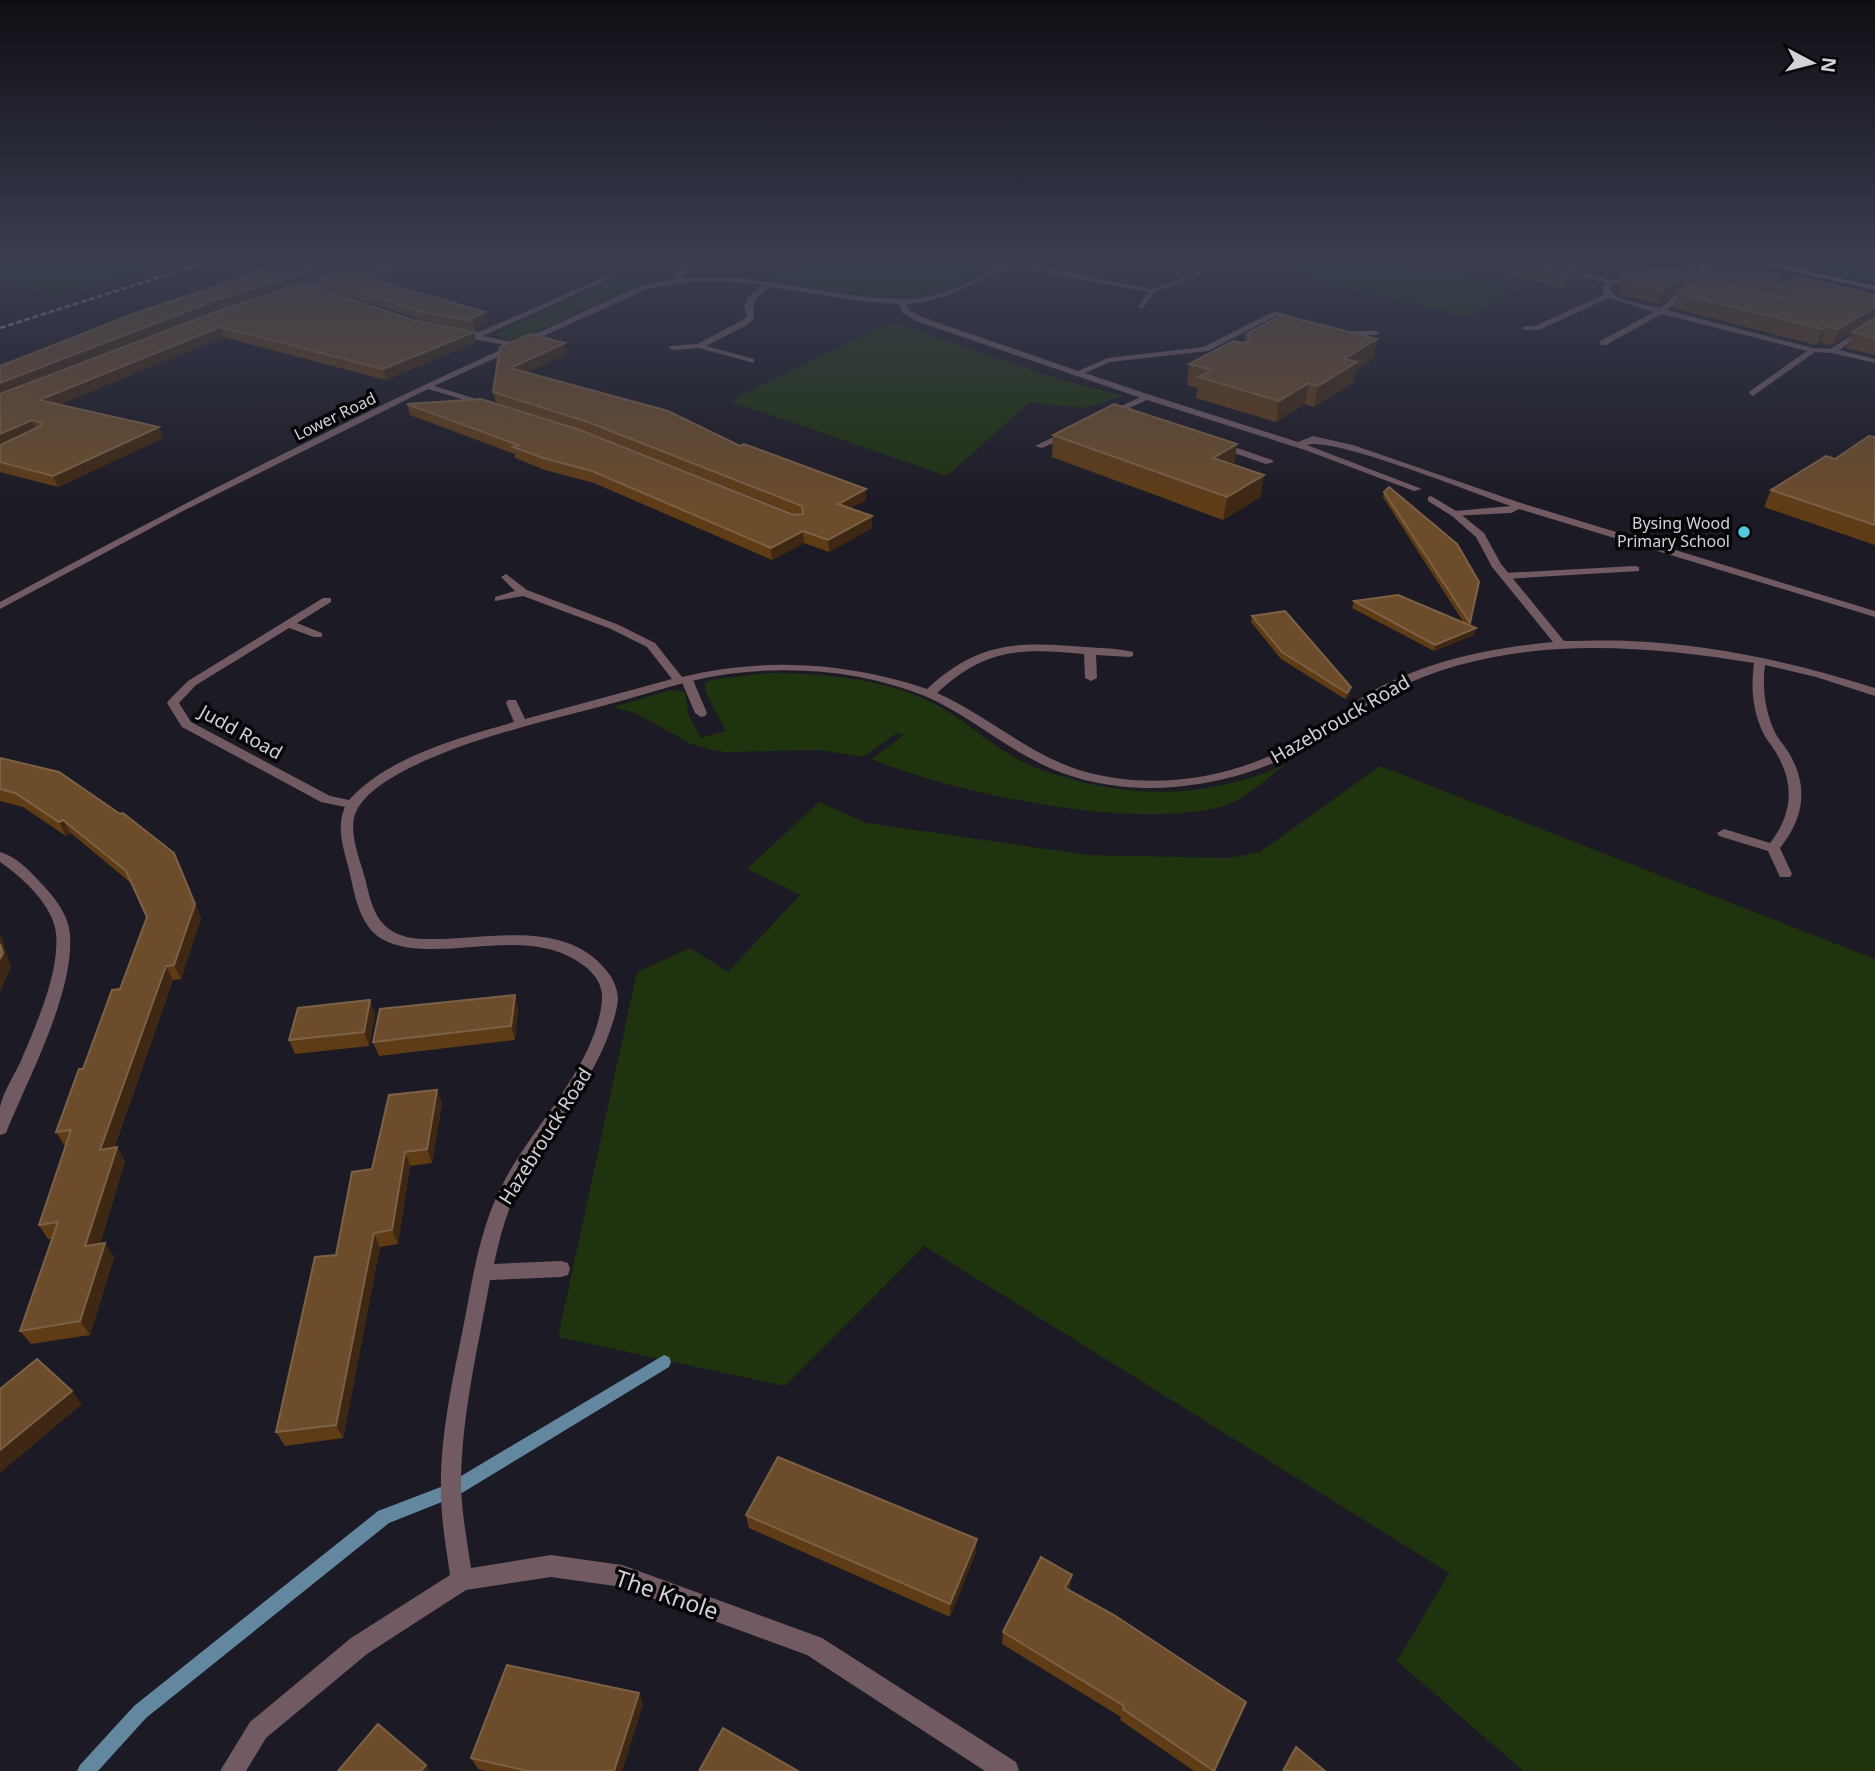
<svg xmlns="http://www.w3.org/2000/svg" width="1875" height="1771" font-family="'Noto Sans',sans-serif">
<rect width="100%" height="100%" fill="#1c1a24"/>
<path fill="#1e330e" d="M0 259H182L60 295 0 281Z
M802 259H1000C980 269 959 283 938 290 884 306 820 286 767 277Z
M1238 259H1397L1519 287 1469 318Z
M1767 259H1832L1875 268V284Z
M636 275 651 278 527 336 504 339 495 334 605 283H621Z
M892 322 1058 379 1123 396 1085 408 1030 402 947 476 730 401Z
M766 673C820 673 884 678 933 703 963 718 988 743 1017 759 1032 768 1051 773 1068 778 1142 800 1215 796 1286 764 1267 778 1246 799 1224 806 1133 831 957 794 871 759L904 735 897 733 863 757 819 750 724 752 709 749 691 744 637 714 614 707 671 690 685 692 689 716 701 738 726 731 705 691V683L711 680Z
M1380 766 1875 959V1771H1523L1397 1661 1449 1573 924 1246 785 1386 558 1337 637 972 690 948 728 972 800 895 747 869 819 802 867 823 1088 855 1228 858 1260 852Z"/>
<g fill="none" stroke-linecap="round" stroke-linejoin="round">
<path fill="#62879f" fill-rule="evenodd" d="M664 1355 669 1357 671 1362 669 1367 457 1496 389 1523 146 1718 98 1771H77L80 1765 134 1706 378 1511 446 1485Z"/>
<path fill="#725a63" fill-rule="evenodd" d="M1147 394 1298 442 1313 436 1353 445 1521 503 1875 611V617L1519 509 1511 513 1452 516 1450 514 1455 511 1511 506C1479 495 1330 435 1307 445L1422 489 1414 491 1305 450 1147 400 1111 416 1104 414Z
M1068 430 1072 433 1071 435 1042 448 1035 446Z
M1220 442 1272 460 1274 462 1266 464 1217 447 1216 445Z
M1635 566 1639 567V571L1505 579 1500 576 1505 573Z
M687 677 693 680 707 713 705 716 701 717 695 713 681 680Z"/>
<path fill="#725a63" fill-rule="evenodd" d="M699 259H706L684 273 681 278H740L871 298 914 299 935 295 959 287 1014 259H1021L1017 262 1151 289 1212 268V270L1155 292 1142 309 1138 307 1148 292 1011 266 952 294 925 302 907 304 909 310 922 317 1078 371 1108 358 1203 347 1275 311 1303 320 1299 322 1276 316 1208 351 1110 362 1085 373 1150 395 1151 397 1147 400 916 321 903 313 899 304 860 301 770 287C752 302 754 297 754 319L747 325 706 346 754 359V363L699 348 673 350 669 348 670 346 697 344 741 321 747 316 744 305 748 297 763 285C722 280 685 279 645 290L434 386 489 403V407L428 389 183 511 0 609V602C167 512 336 424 509 346L453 335V331L474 334 610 275 616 276 483 336 516 343 639 286 674 279 679 271Z
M1696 263 1701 264 1690 271 1671 276 1667 274Z
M1562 268 1611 280 1641 277V279L1613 284 1609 288C1617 303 1644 304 1660 308L1675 296 1697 294V298L1680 300 1667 310 1813 348 1830 349 1875 321V326L1839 350 1875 359V363L1832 353 1815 352 1753 396 1749 393 1750 391 1807 351 1662 314 1606 345H1600V341L1654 312 1609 298 1539 330H1523V326H1535L1605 294 1601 288 1606 283 1560 271Z
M335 277 341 278 297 294 290 292Z
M1352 331H1376L1380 333 1376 335H1353L1337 343 1333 341Z
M1431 496 1458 512 1484 533 1501 564 1564 641C1586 641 1607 640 1629 641 1713 644 1795 663 1875 688V696L1816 677 1765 665C1762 687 1765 710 1774 730 1777 738 1784 745 1789 753 1809 787 1804 818 1780 848L1792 874 1790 877H1780L1768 851 1719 836 1717 833 1724 829 1770 843C1793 814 1795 783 1775 751 1770 743 1764 737 1761 728 1752 707 1751 685 1754 663 1632 643 1505 635 1391 691 1368 702 1349 720 1328 734 1282 764 1231 782 1175 787 1125 791 1073 783 1028 757 993 738 962 712 925 696 859 669 780 664 710 677 675 684 641 696 606 705 560 717 515 728 470 743 439 754 362 782 354 818 350 838 361 862 366 882 370 899 374 918 389 929 401 938 416 939 430 939 487 940 564 918 606 970 613 978 618 989 618 1000 617 1010 613 1022 610 1031 590 1087 550 1130 522 1181 508 1207 500 1235 494 1264L561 1261 568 1263 570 1269 568 1275 561 1277 490 1280C478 1348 461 1417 461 1487 462 1514 467 1541 471 1568L551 1555 622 1565 822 1638 1016 1762 1019 1771H985L807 1655 622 1587 551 1577 466 1590 367 1654 266 1738 246 1771H220L250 1722 351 1638 450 1575C446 1547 441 1519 441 1491 440 1432 454 1375 465 1318 474 1269 482 1220 507 1176 536 1123 597 1062 602 1000 603 987 597 977 587 968 543 932 485 949 433 949 417 949 397 948 382 939 360 926 355 897 350 874 345 852 335 829 345 807L321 802 182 727 167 703 169 700 188 681 323 598H331V602L297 623 322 633V637H314L289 628 196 685 179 703 191 722 330 796 349 800C389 756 459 738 514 722L506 703 508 700H516L525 719 672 679 647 647 611 629 523 596 495 601V597L515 591 501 577 506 574 527 590 619 625 655 643 682 677C764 657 847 662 927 689 978 642 1018 641 1084 647 1100 648 1117 648 1133 652V656L1129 657 1096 655 1097 678 1091 681 1085 678 1084 654C1021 648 986 648 937 693 989 716 1031 757 1086 772 1155 791 1234 778 1296 743 1326 726 1350 703 1380 687 1435 659 1493 648 1553 642L1492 567 1476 537 1452 516 1428 501V497Z
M0 852C15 856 28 869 38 880 52 894 69 914 70 935 74 992 30 1075 8 1128L6 1133 0 1135C0 1126 0 1116 0 1107 3 1093 13 1077 20 1063 35 1027 60 973 56 933 53 905 22 877 0 862Z"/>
<path fill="#a47d8c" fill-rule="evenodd" d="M1687 259C1693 259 1725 269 1731 272L1728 274 1702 268Z
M1759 260 1875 286V290L1757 263Z"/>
<path stroke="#a19fa7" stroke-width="2.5" stroke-dasharray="6 2.5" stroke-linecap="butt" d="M0 328 216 259"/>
</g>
<path fill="#603c16" d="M299 259H443L381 281 485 312 487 322 474 328 475 331 422 320 320 287 318 278 219 310 99 357 224 309 413 320 474 332 476 342 386 380 223 337 58 405 163 438 58 487 0 472V366Z
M715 259H755L742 265Z
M1444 259H1616L1590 273 1580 271 1578 279 1562 288Z
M1746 267 1781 284 1875 295V355L1846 348 1853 332 1859 328 1832 345 1821 342 1816 345 1673 308 1678 294 1658 304 1619 294V288L1624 273Z
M1246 334 1377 339 1373 359 1356 370 1353 383 1314 407 1305 404 1276 422 1196 398 1198 388 1187 385 1189 364 1245 343Z
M500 347 567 353 525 373 866 489V500L851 508 872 528 829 552 804 543 772 560 594 483 545 470 515 458V454L410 415 407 404 795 514 590 433 496 403 493 392Z
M1053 435 1237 444 1234 465 1264 475 1260 497 1223 520 1052 457Z
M1875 437V545L1764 507 1771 490 1835 459Z
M1384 492 1479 582 1469 625 1476 628 1474 635 1434 651 1352 608 1354 601 1464 623 1383 497Z
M1252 616 1350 694 1345 699 1281 659 1251 622Z
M0 758 180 867 201 918 181 979 173 980 114 1148 117 1147 125 1161 100 1244 114 1257 90 1335 31 1344 20 1331 52 1239H48L39 1225 65 1146 56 1132 83 1069 120 989 147 917 132 884 71 833 66 836 23 807 0 801Z
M370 1000 375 1014 369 1046 295 1054 289 1040Z
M518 1009 515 1040 379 1056 373 1042Z
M437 1090 442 1104 432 1163 410 1166 398 1244 380 1247 343 1438 285 1446 276 1432 372 1169Z
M746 1515 976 1552 950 1617 749 1528Z
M1070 1587 1069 1590 1246 1702 1215 1771H1194L1120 1720 1121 1717 1002 1644 1003 1632Z
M643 1704 622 1771H486L478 1769 471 1758Z"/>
<path fill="#3f2813" d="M347 259H378L219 310 0 395V383L216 300Z
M416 259H443L367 286 365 277Z
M742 259H755L742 265Z
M1596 259H1616L1590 273 1593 260Z
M1581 266 1578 279 1562 288 1565 275Z
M1688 276 1683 291 1658 304 1663 289Z
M1875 307V319L1832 345 1838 329Z
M485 312 487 322 474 328 473 321 468 320Z
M1828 326 1821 342 1816 345 1823 329Z
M220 327 223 337 43 411 39 400Z
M474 332 476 342 386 380 383 369Z
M1377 339 1373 359 1356 370 1353 383 1314 407 1318 386 1344 359Z
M565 343 567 353 512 379 510 368Z
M1309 383 1305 404 1276 422 1279 401Z
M32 420 37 431 0 447V434Z
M159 427 163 438 58 487 53 476Z
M1237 444 1234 466 1213 458Z
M1264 475 1260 497 1223 520 1227 497Z
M866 489V500L839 515 838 504Z
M872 516V528L829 552 828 540Z
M803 531 804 543 772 560 771 548Z
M1476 628 1474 635 1434 651 1435 645Z
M1351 687 1350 694 1345 699 1347 693Z
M63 820 71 833 66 836 59 822Z
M174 853 201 918 181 979 174 965Z
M0 932 11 967 0 992Z
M166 966 173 980 108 1164 100 1150Z
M515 995 518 1009 515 1040 511 1026Z
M370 1000 375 1014 369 1046 364 1032Z
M437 1090 442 1104 432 1163 427 1149Z
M117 1147 125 1161 95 1260 85 1246Z
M405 1152 410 1166 398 1244 392 1230Z
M374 1233 380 1247 343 1438 336 1425Z
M105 1243 114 1257 90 1335 80 1321Z
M72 1391 82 1404 0 1473V1450Z
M977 1539 976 1552 950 1617V1604Z
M1072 1575 1070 1587 1064 1600 1065 1588Z
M639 1693 643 1704 622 1771H614Z
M1246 1702 1215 1771H1214Z
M426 1765 430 1771H421Z"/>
<path fill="#6c4c2b" stroke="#7c6146" stroke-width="2" d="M299 259H347L216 300 0 383V366L141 311Z
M373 259H416L365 277 485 312 468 320 473 321 419 311 318 278Z
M1498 259H1548L1581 266 1565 275Z
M1746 267 1779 275 1772 281 1781 284 1798 277 1875 295V307L1838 329 1828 326 1823 329 1678 293 1691 285 1725 284 1796 300 1799 298 1797 291 1725 275 1688 276 1663 289 1623 279 1624 273Z
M302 283 413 320 474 332 383 369 220 327 39 400 159 427 53 476 0 462V445L41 426 43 423 32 420 0 434V394L224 309Z
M1282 315 1377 339 1344 359 1357 362 1318 386 1309 383 1279 401 1199 377 1212 370 1189 364 1233 341 1244 343 1250 341V336L1246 334Z
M1875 318V338L1853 332Z
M530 334 565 343 510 368 668 411 740 446 744 444 866 489 838 504 872 516 828 540 803 531 771 548 592 471 543 458 513 447 518 445 407 404 481 399 580 430 794 515 803 514 802 506 588 422 493 392 500 347Z
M1114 404 1237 444 1213 458 1264 475 1227 497 1053 435Z
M1869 436 1875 437V525L1771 490 1826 456 1835 459Z
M1389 487 1457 544 1479 582 1470 623 1384 492Z
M1398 595 1476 628 1435 645 1354 601Z
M1285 611 1351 687 1347 693 1282 652 1252 616Z
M0 758 59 772 120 814 123 813 174 853 195 904 174 965 166 966 100 1150 117 1147 85 1246 105 1243 80 1321 20 1331 58 1222 39 1225 71 1130 56 1132 79 1069H83L112 990 120 989 147 917 126 871 63 820 59 822 15 793 0 789Z
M0 944 3 953 0 959Z
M515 995 511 1026 373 1042 380 1009Z
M370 1000 364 1032 289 1040 298 1008Z
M437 1090 427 1149 405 1152 392 1230 374 1233 336 1425 276 1432 315 1257 336 1255 352 1172 372 1169 389 1095Z
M37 1359 72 1391 0 1450V1389Z
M778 1457 977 1539 950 1604 746 1515Z
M1041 1557 1072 1575 1065 1588 1114 1615 1246 1702 1214 1771 1123 1709 1124 1706 1003 1632Z
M507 1665 639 1693 614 1771H528L471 1758Z
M378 1724 426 1765 421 1771H338Z
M723 1728 798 1771H699Z
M1296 1747 1325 1771H1283Z"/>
<linearGradient id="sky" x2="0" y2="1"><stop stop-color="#0f0e14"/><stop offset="0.51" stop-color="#3a3e50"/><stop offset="1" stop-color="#3a3e50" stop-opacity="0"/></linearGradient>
<rect width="1875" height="507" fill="url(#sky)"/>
<circle fill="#54cadd" stroke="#060609" stroke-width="2.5" cx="1744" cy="532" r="7"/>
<g text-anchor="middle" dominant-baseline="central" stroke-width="7" stroke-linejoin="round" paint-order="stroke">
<g font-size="16" fill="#d2d1d8" stroke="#060609">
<text transform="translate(335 416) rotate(-26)">Lower Road</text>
</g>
<g font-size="16" fill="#d2d1d8" stroke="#060609" text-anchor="end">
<text x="1730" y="523">Bysing Wood<tspan x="1730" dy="18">Primary School</tspan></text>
</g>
<g font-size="19" fill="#d2d1d8" stroke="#060609">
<text transform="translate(1340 719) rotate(-30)">Hazebrouck Road</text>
<text transform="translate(241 732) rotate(29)">Judd Road</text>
<text transform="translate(545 1136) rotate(-58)">Hazebrouck Road</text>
</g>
<g font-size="23" fill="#d2d1d8" stroke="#060609">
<text transform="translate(667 1594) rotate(19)">The Knole</text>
</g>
</g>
<g transform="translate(1812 63) rotate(97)" stroke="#060609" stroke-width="5" paint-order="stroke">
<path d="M0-5L12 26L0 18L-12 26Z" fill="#d2d1d8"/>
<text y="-10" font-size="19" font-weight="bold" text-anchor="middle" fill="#d2d1d8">N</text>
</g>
</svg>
